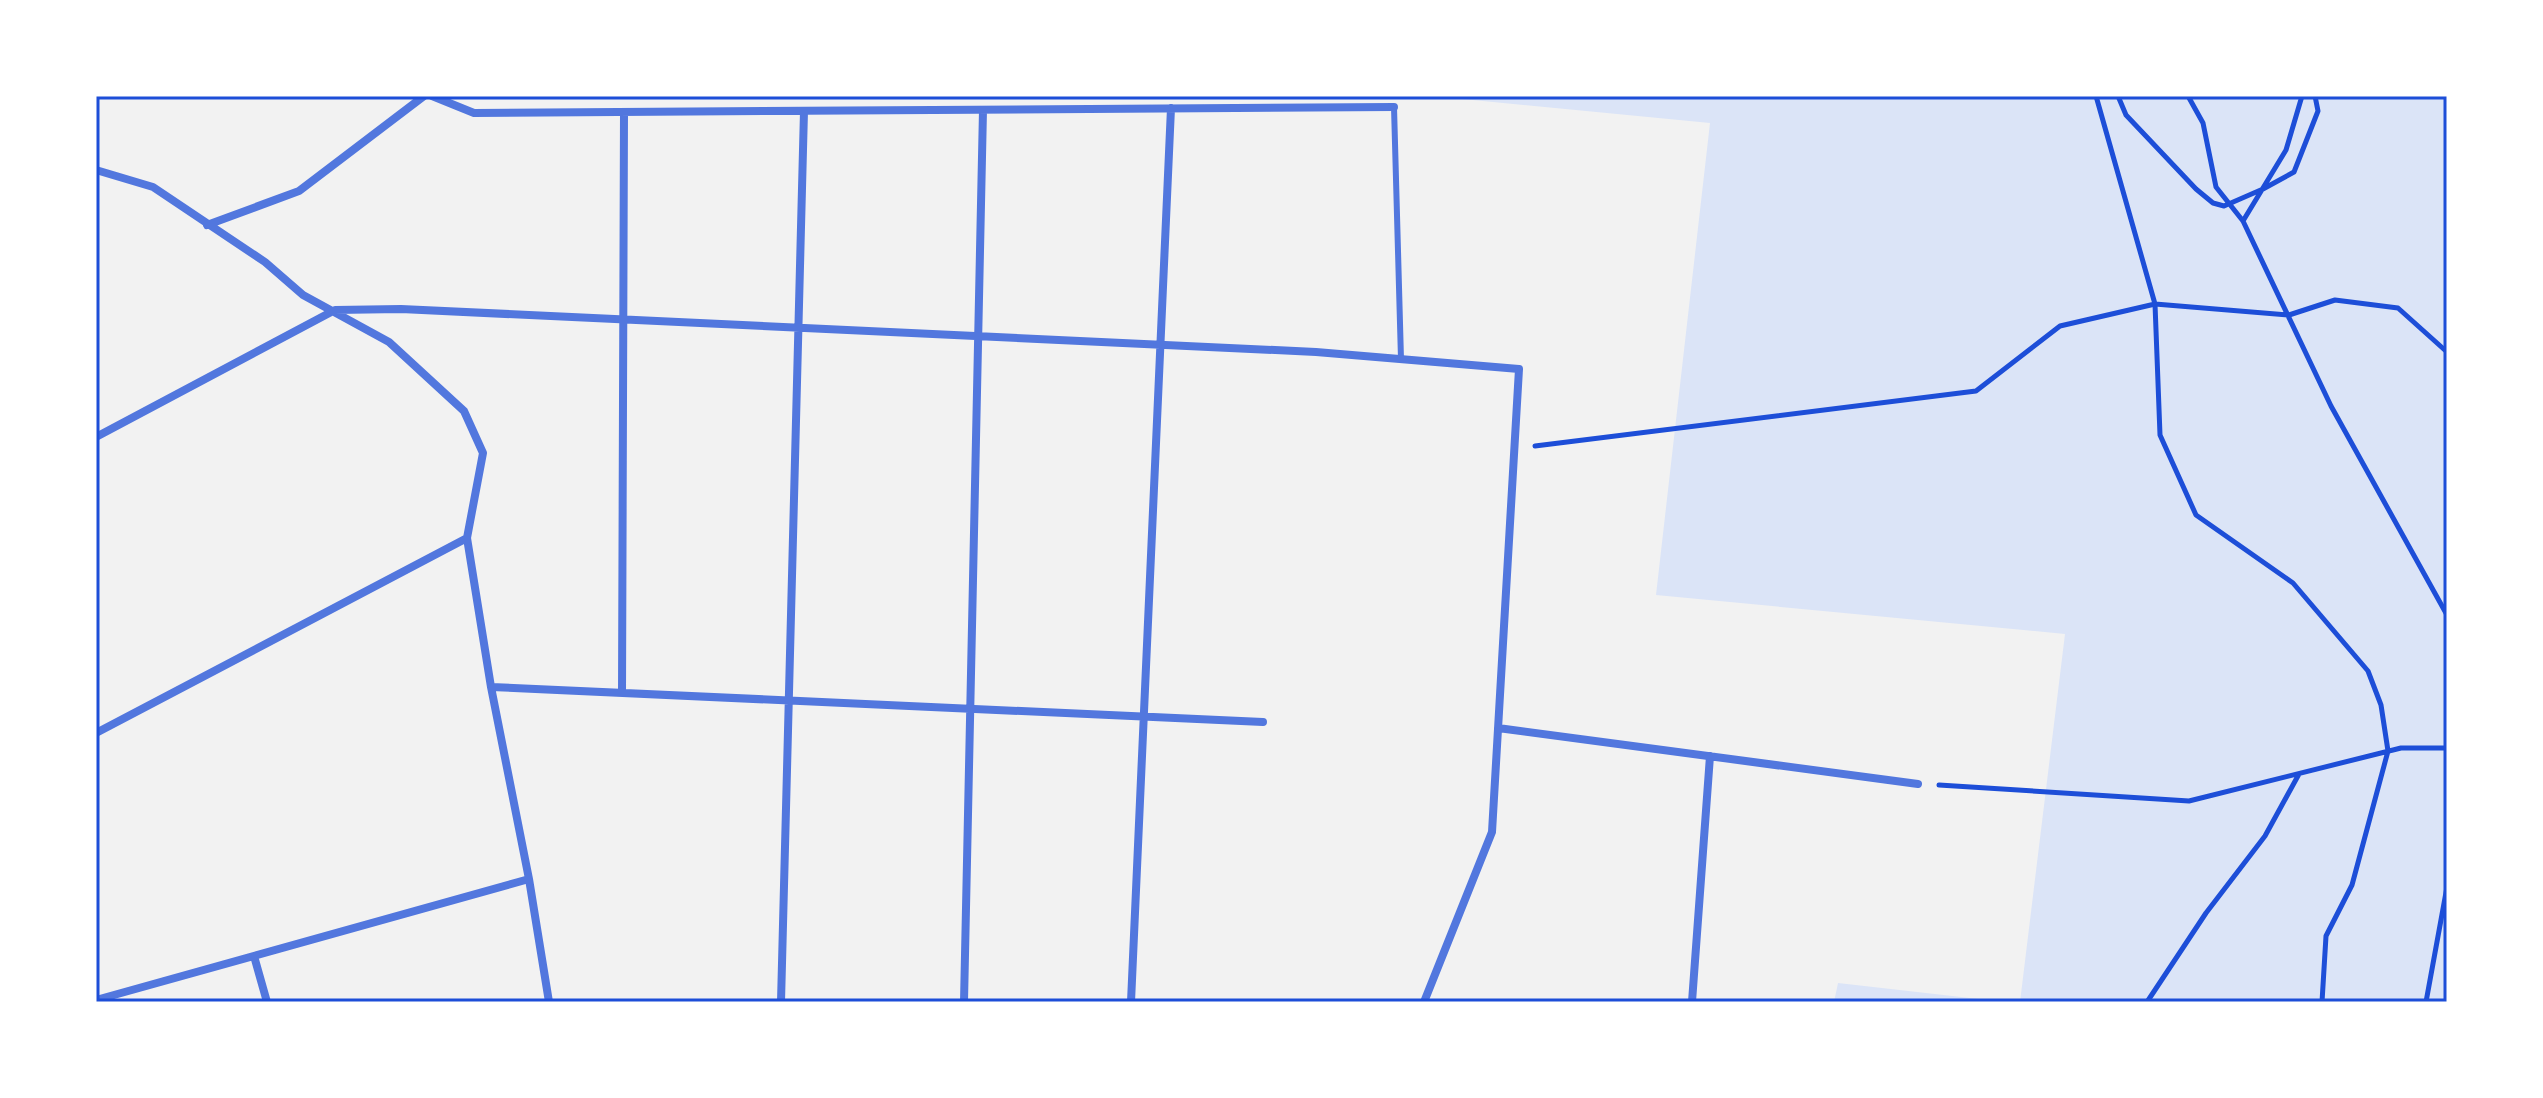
<svg xmlns="http://www.w3.org/2000/svg" width="2543" height="1098" font-family="'Asap Condensed',sans-serif">
<rect width="100%" height="100%" fill="#f2f2f2"/>
<path fill="#dbe4f7" d="M1432 96H2447V1002H2020L2065 634 1656 595 1710 123Z
M1838 983 2005 1002H1834Z"/>
<g fill="none" stroke-linecap="round" stroke-linejoin="round">
<path stroke="#1d4ed8" stroke-width="5" d="M2096 96 2155 304 2160 435 2196 515 2293 583 2368 671 2381 705 2388 751 2352 885 2326 936 2322 1002
M2118 96 2126 115 2196 189 2213 203 2224 206 2263 189 2294 172 2318 111 2315 96
M2188 96 2203 123 2216 187 2243 221 2331 406 2447 615
M2243 221 2286 150 2302 96
M1535 446 1976 391 2060 326 2155 304 2289 315 2335 300 2398 308 2447 352
M1939 785 2189 801 2401 748H2447
M2147 1002 2206 913 2265 836 2299 774
M2426 1002 2447 887"/>
<path stroke="#5277de" stroke-width="6" d="M1394 107 1401 359"/>
<path stroke="#5277de" stroke-width="8" d="M432 96 474 113 1394 107
M96 170 153 187 265 262 303 295 389 342 464 411 483 453 467 538 491 687 529 879 549 1002
M207 225 299 191 424 96
M96 437 335 310 401 309 1316 352 1519 369 1492 832 1424 1002
M491 687 1263 722
M622 693 624 112
M1498 728 1918 784
M96 733 467 538
M254 956 267 1002
M96 1000 529 879
M781 1002 804 111
M964 1002 983 110
M1131 1002 1171 108
M1692 1002 1710 756"/>
</g>
<rect width="2543" height="1098" fill="none" stroke="#ffffff" stroke-width="196"/>
<rect x="98" y="98" width="2347" height="902" fill="none" stroke="#1d4ed8" stroke-width="3"/>
</svg>
